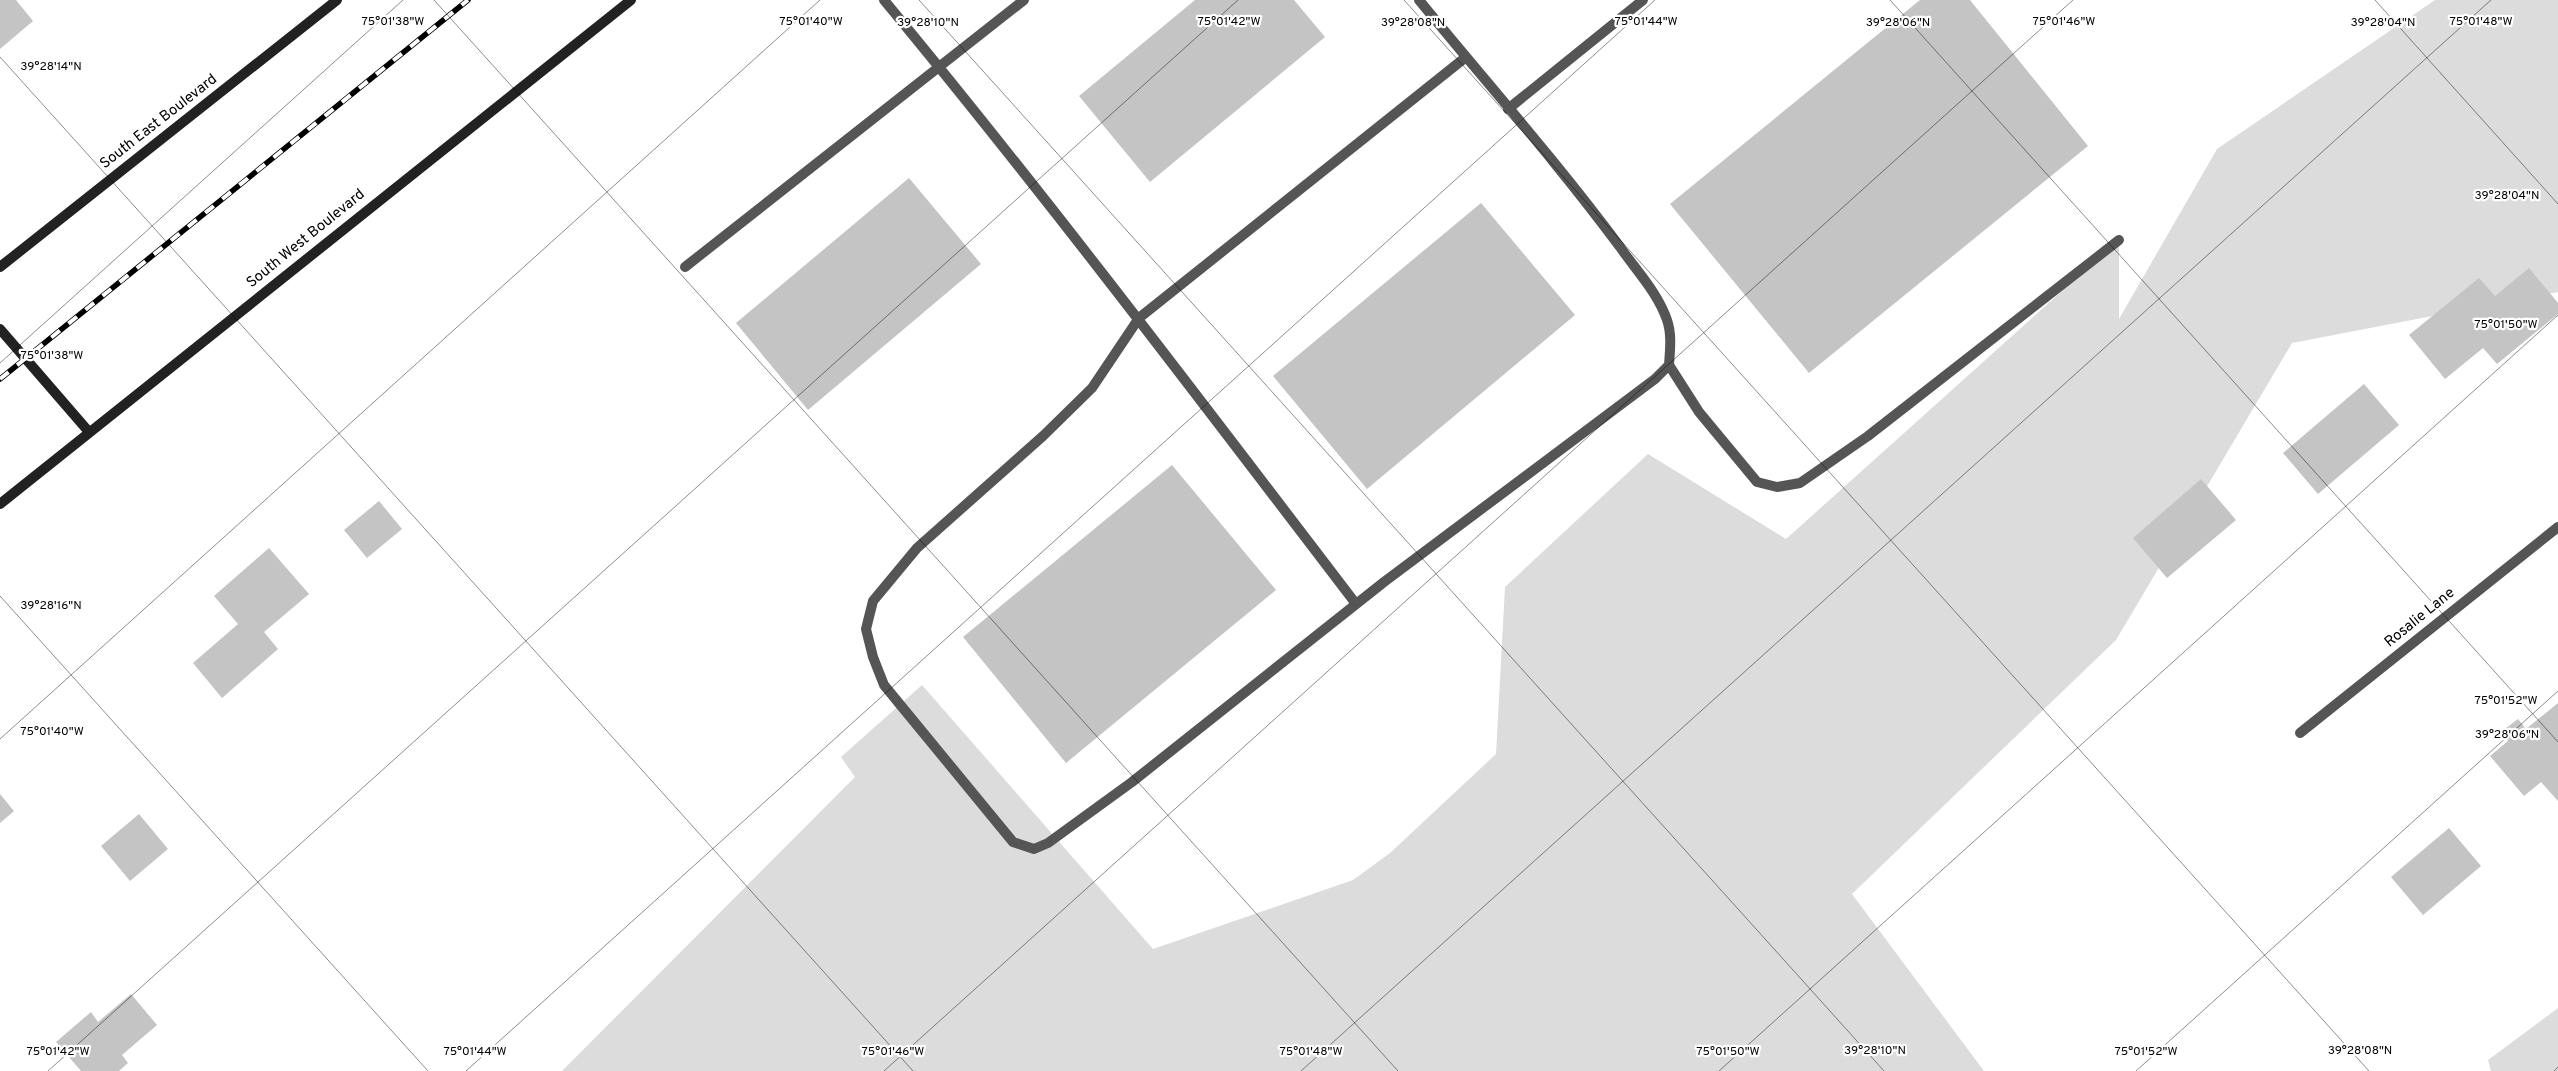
<svg xmlns="http://www.w3.org/2000/svg" width="2558" height="1071" font-family="Overpass,sans-serif">
<rect width="100%" height="100%" fill="#fff"/>
<path fill="#dcdcdc" d="M2435 0H2558V292L2292 343 2116 640 1852 894 1984 1071H562L855 777 841 757 922 685 1153 949 1353 880 1390 853 1496 754 1505 587 1648 454 1786 539 2119 240V319L2217 149Z
M2558 1008V1071H2491L2488 1060Z"/>
<path fill="#c4c4c4" d="M0 0H16L33 21 0 49Z
M1195 0H1294L1325 37 1150 182 1079 96Z
M1920 0H1970L2088 146 1809 373 1670 204Z
M909 178 981 264 808 410 736 323Z
M1481 203 1575 315 1367 489 1273 376Z
M2529 268 2558 303V314L2497 364 2483 348 2445 379 2409 335 2479 278 2495 296Z
M2364 384 2399 425 2318 494 2283 453Z
M1172 465 1276 590 1066 763 963 637Z
M2201 479 2236 520 2167 578 2133 538Z
M379 501 402 529 367 558 344 530Z
M269 548 309 594 264 632 278 649 222 698 193 663 238 624 214 596Z
M2558 703V801L2541 782 2524 796 2490 756 2508 741 2501 732 2518 719 2526 729Z
M0 794 14 811 0 823Z
M139 814 168 849 130 881 101 846Z
M2449 828 2481 866 2423 915 2391 877Z
M131 994 157 1025 122 1055 128 1063 119 1071H81L56 1042 91 1012 98 1022Z"/>
<g fill="none" stroke-linecap="round" stroke-linejoin="round">
<path stroke="#555" stroke-width="10" d="M884 0C1047 197 1201 401 1356 604
M1419 0C1486 82 1557 162 1620 247 1636 270 1658 293 1667 320 1672 334 1670 350 1669 365L1655 379 1384 582 1132 782 1048 843 1034 849 1013 842 884 685 873 657 866 629 873 601 917 548 1043 436 1092 388 1139 318 1466 57
M1508 109 1643 0
M685 267 1024 0
M1669 365 1699 412 1757 482 1777 487 1800 483 1868 436 2119 240"/>
<path stroke="#555" stroke-width="10" d="M2300 733 2558 527"/>
<path stroke="#222" stroke-width="10" d="M0 267 337 0
M0 329 89 432
M0 504 631 0"/>
<g stroke="#000" stroke-width="5.5">
<path id="rail" d="M0 379 468 0"/>
</g>
<use href="#rail" stroke="#fff" stroke-width="4" stroke-dasharray="11" stroke-linecap="butt"/>
</g>
<path fill="none" stroke="#000" stroke-width="1" stroke-opacity="0.45" d="M434 0 1398 1071M919 0 1884 1071M1404 0 2369 1071M1890 0 2558 742M2375 0 2558 204M0 57 913 1071M0 363 403 0M0 596 428 1071M0 739 820 0M48 1071 1238 0M466 1071 1655 0M884 1071 2073 0M1301 1071 2491 0M1719 1071 2558 315M2136 1071 2558 691M2554 1071 2558 1067"/>
<g text-anchor="middle" dominant-baseline="central" stroke-width="4.5" stroke-linejoin="round" paint-order="stroke">
<g font-size="15" fill="#000" stroke="#fff">
<text transform="translate(159 122) rotate(-38)">South East Boulevard</text>
<text transform="translate(306 239) rotate(-39)">South West Boulevard</text>
<text transform="translate(2420 618) rotate(-39)">Rosalie Lane</text>
</g>
</g>
<g font-size="12" text-anchor="middle" fill="#000" stroke="#fff" stroke-width="4.5" stroke-linejoin="round" paint-order="stroke">
<text x="393" y="25">75°01'38"W</text>
<text x="811" y="25">75°01'40"W</text>
<text x="2064" y="25">75°01'46"W</text>
<text x="2481" y="25">75°01'48"W</text>
<text x="1229" y="25">75°01'42"W</text>
<text x="1646" y="25">75°01'44"W</text>
<text x="928" y="26">39°28'10"N</text>
<text x="1413" y="26">39°28'08"N</text>
<text x="1898" y="26">39°28'06"N</text>
<text x="2383" y="26">39°28'04"N</text>
<text x="51" y="70">39°28'14"N</text>
<text x="2507" y="199">39°28'04"N</text>
<text x="2506" y="328">75°01'50"W</text>
<text x="52" y="359">75°01'38"W</text>
<text x="51" y="609">39°28'16"N</text>
<text x="2506" y="704">75°01'52"W</text>
<text x="52" y="735">75°01'40"W</text>
<text x="2507" y="738">39°28'06"N</text>
<text x="1875" y="1054">39°28'10"N</text>
<text x="2360" y="1054">39°28'08"N</text>
<text x="58" y="1055">75°01'42"W</text>
<text x="475" y="1055">75°01'44"W</text>
<text x="893" y="1055">75°01'46"W</text>
<text x="1311" y="1055">75°01'48"W</text>
<text x="1728" y="1055">75°01'50"W</text>
<text x="2146" y="1055">75°01'52"W</text>
</g>
</svg>
